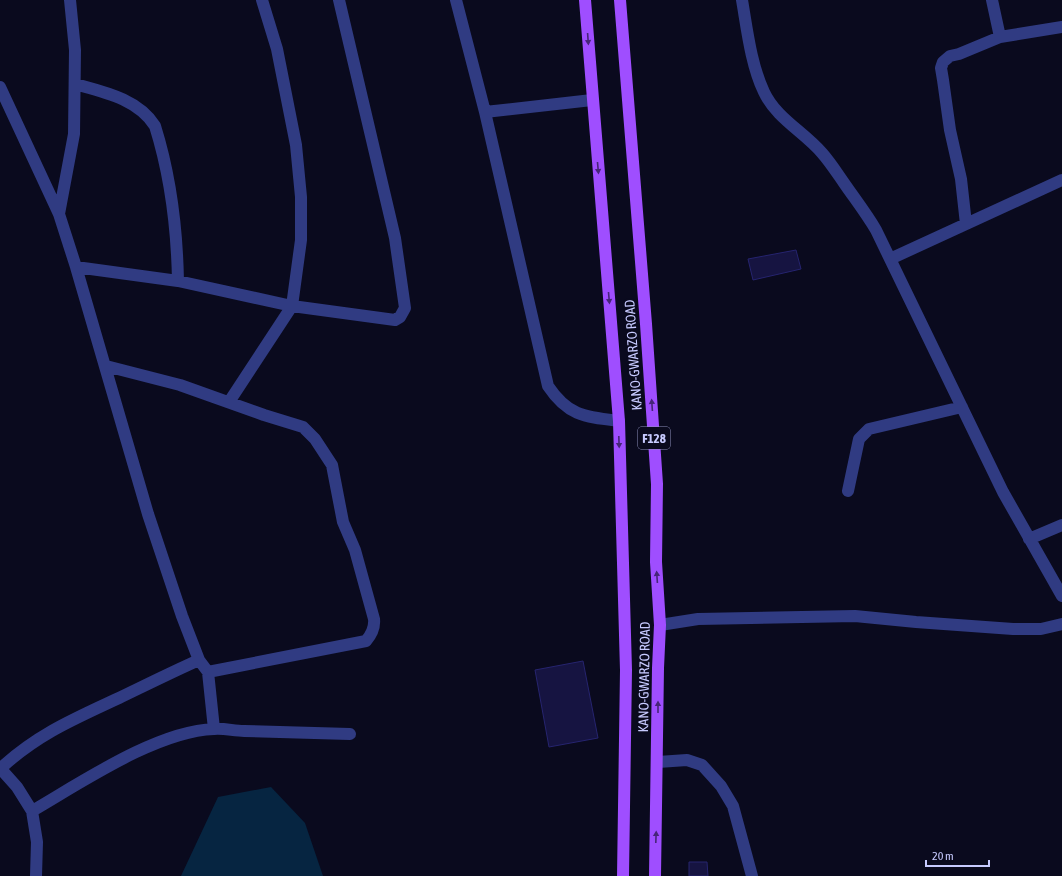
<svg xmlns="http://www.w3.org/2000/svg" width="1062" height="876" font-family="'Asap Condensed',sans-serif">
<rect width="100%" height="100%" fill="#0a0a1e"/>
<path fill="#062541" d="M271 787 305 823 323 876H181L218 797Z"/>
<path fill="#161441" stroke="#26246f" d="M796 250 801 269 753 280 748 259Z
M583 661 598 738 549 747 535 670Z
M689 862H707L708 876H689Z"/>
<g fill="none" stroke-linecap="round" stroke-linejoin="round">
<path stroke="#303b82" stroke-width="12" d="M456 0 485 112 548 386C568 416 585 417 619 421
M742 0C747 29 751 65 764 92 776 118 804 132 822 153 830 162 837 173 844 183 855 199 866 213 876 230L1003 492 1062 596
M992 0 1000 37
M75 84C104 92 138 99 155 126 171 177 177 228 178 281
M0 87 59 214 76 267 148 514 182 616 199 660 208 672 214 729
M485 112 592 100
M59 214 74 134 75 50 70 0
M966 224 961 179 950 130 943 80 941 68 943 62 950 56 959 54 1000 37 1062 27
M890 259 1062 180
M76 267 178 281 292 306 395 320 400 317 405 308 395 238 339 0
M106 366 180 385 264 415 303 427 315 439 332 465 343 522 355 550 374 619C375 628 372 634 366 641L208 672
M229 402 292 306 301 240V197L296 145 277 49 262 0
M848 491 859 439 869 429 962 407
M1029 539 1062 525
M660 625 698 619 855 616 916 622 1013 629H1041L1062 624
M658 762 687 760 702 765 721 786 733 806 752 876
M0 768 17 787 32 811 37 842 36 876
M1 768C38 734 74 719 119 698 146 685 172 672 199 660
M32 811C82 782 157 731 214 729 224 728 234 731 244 731 279 732 315 733 350 734"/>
<path stroke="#9f4eff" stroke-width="12" d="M585 0 619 421 626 670 623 876
M620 0 646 324 657 484 656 562 660 625 658 668 655 876"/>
</g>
<defs><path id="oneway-solid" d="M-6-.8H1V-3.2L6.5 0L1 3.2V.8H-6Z"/></defs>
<g fill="#462578">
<use href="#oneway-solid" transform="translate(588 39) rotate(86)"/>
<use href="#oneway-solid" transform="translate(598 168) rotate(85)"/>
<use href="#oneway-solid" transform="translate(609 298) rotate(85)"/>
<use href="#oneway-solid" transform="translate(652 405) rotate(-94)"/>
<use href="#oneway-solid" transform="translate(619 442) rotate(88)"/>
<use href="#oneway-solid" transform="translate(657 577) rotate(-94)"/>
<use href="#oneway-solid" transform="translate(658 707) rotate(-90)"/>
<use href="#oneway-solid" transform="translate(656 837) rotate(-88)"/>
</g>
<g text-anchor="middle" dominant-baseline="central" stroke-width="4" stroke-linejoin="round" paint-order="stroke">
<rect fill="#0a0a1e" stroke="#8e90bc" stroke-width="1" x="638" y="427" width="32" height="22" rx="3"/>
<g font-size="13" font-weight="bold" fill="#c7caff">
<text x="654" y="438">F128</text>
</g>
<g font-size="14" fill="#c7caff" stroke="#0a0a1e">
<text transform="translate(633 355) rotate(-94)">KANO-GWARZO ROAD</text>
<text transform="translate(644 677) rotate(-89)">KANO-GWARZO ROAD</text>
</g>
</g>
<path d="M926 860v6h63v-6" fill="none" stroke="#c7caff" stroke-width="2"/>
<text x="932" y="860" font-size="12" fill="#c7caff" stroke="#0a0a1e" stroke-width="3" paint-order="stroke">20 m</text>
</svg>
